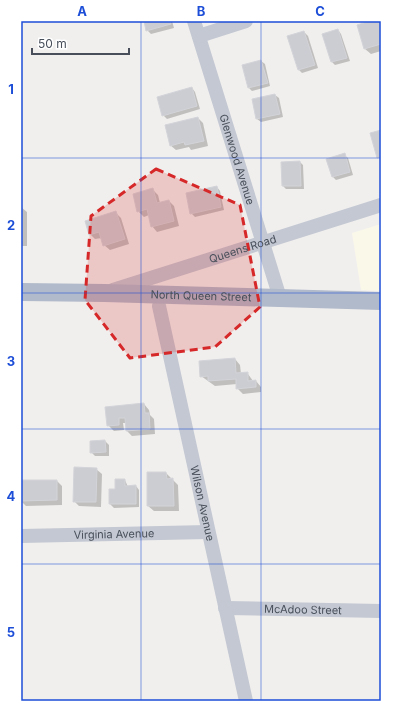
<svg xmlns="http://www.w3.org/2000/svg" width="402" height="722" font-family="Inter,sans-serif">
<rect width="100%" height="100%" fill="#f1efee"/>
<path fill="#faf8e9" d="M381 224V291L361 290 352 233Z"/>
<path fill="#0003" d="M145 21H172L174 28 151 34 147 30Z
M373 21H381V51L371 54 365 49Z
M338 30 341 34 350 61 335 65 332 62 323 35Z
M304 32 308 36 318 68 302 73 298 69Z
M261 61 265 64 270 86 252 91 249 88Z
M192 88 195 92 200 109 167 119 163 115Z
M275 95 279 98 283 117 261 122 257 119 253 100Z
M198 118 203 123 208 146 191 150 189 147 176 150 170 145Z
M344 155 348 158 353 175 336 180 332 176Z
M300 162 303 165 304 189H286L283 186Z
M217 187 220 191 224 210 195 217 191 213Z
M153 190 158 195 160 203 169 201 174 206 179 226 157 232 152 226 149 215 144 217 138 211Z
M21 207 27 212V246H21Z
M116 213 121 218 129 244 110 250 104 245 102 238 95 239 90 234Z
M235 359 240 365 241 374H248L253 381H256L261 387V392L243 394 237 388V384L215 386 201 376Z
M144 404 149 410 150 415 154 419 155 434 132 436 127 431 126 423H123L124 430 114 431 108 425 107 408Z
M105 441 109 445V456H95L91 452Z
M96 469 102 474 101 507 79 506 74 501Z
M148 473H166L178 485 179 511H154L148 506Z
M125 480 128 487 136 486 139 490V507L114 508 110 504V490H116Z
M21 481H57L62 486V505L26 506 21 501Z"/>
<path fill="#cccdd2" stroke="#d3d4d9" d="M144 21H170L171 24 146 31Z
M370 21H381V44L364 49 357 25Z
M338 29 347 58 331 62 322 34Z
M304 31 315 65 298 70 287 36Z
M261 60 268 83 248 88 242 65Z
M192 87 197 106 162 116 157 97Z
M275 94 280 114 256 119 252 99Z
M198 117 204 141 185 145 184 142 170 146 165 125Z
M381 130V157L377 158 370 133Z
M345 153 350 172 332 177 326 159Z
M300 161 301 186H282L281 162Z
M217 186 221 207 190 214 186 193Z
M153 188 157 203 169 200 174 221 151 227 147 209 137 212 133 194Z
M21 206H22V241H21Z
M116 211 125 239 103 246 99 232 89 235 85 221Z
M235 358 236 373 248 372V381L256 380V387L236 389V379L208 381V376L200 377 199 361Z
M144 403 145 413H149L150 429 126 431 125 418H119V425L107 426 105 407Z
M105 440 106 452 90 453V441Z
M74 467 97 468 96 502H73Z
M147 472H166L167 479 173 478 174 506H147Z
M115 479H125V486L136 485V504H109V489H115Z
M21 480H57V500L21 501Z"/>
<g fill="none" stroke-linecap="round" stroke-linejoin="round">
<g stroke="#c3c8d2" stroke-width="14">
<path id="s1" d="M194 21 280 298"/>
<path d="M199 36 246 21"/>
<path id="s2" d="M113 290 381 205"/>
<path id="s3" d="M159 306 246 701"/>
<path id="s4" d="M21 536 208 532"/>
<path id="s5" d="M225 608 381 611"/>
</g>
<path stroke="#b1baca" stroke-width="18" id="s6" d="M21 292 105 293 381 301"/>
</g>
<path fill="#d62828" fill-opacity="0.2" stroke="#d62828" stroke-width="3" stroke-dasharray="8 5" stroke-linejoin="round" d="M156 169 240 205 260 307 215 347 130 358 85 300 91 216Z"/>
<path fill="none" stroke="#1d4ed8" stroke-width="1" stroke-opacity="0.55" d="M141 21V701M261 21V701M21 158H381M21 293H381M21 429H381M21 564H381"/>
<g text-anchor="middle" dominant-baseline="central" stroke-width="4" stroke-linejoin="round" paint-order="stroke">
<g font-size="11" fill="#484f5a" stroke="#fff">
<text stroke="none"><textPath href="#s1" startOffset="145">Glenwood Avenue</textPath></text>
<text stroke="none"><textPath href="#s2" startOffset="136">Queens Road</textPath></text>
<text stroke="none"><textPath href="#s6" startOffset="180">North Queen Street</textPath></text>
<text stroke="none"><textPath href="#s3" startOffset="202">Wilson Avenue</textPath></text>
<text stroke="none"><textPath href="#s4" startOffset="93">Virginia Avenue</textPath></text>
<text stroke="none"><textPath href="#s5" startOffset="78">McAdoo Street</textPath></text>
</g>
</g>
<rect width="402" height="722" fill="none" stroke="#ffffff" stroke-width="44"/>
<path d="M32 48v6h97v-6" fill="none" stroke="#484f5a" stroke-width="2"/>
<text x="38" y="48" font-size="12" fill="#484f5a" stroke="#ffffff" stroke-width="3" paint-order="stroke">50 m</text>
<rect x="22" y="22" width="358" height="678" fill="none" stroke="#1d4ed8" stroke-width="1.5"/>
<g font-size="13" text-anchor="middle" font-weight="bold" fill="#1d4ed8">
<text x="82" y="16">A</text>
<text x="201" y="16">B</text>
<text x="320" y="16">C</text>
<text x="11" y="94">1</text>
<text x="11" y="230">2</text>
<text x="11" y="366">3</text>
<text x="11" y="501">4</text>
<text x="11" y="637">5</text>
</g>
</svg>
